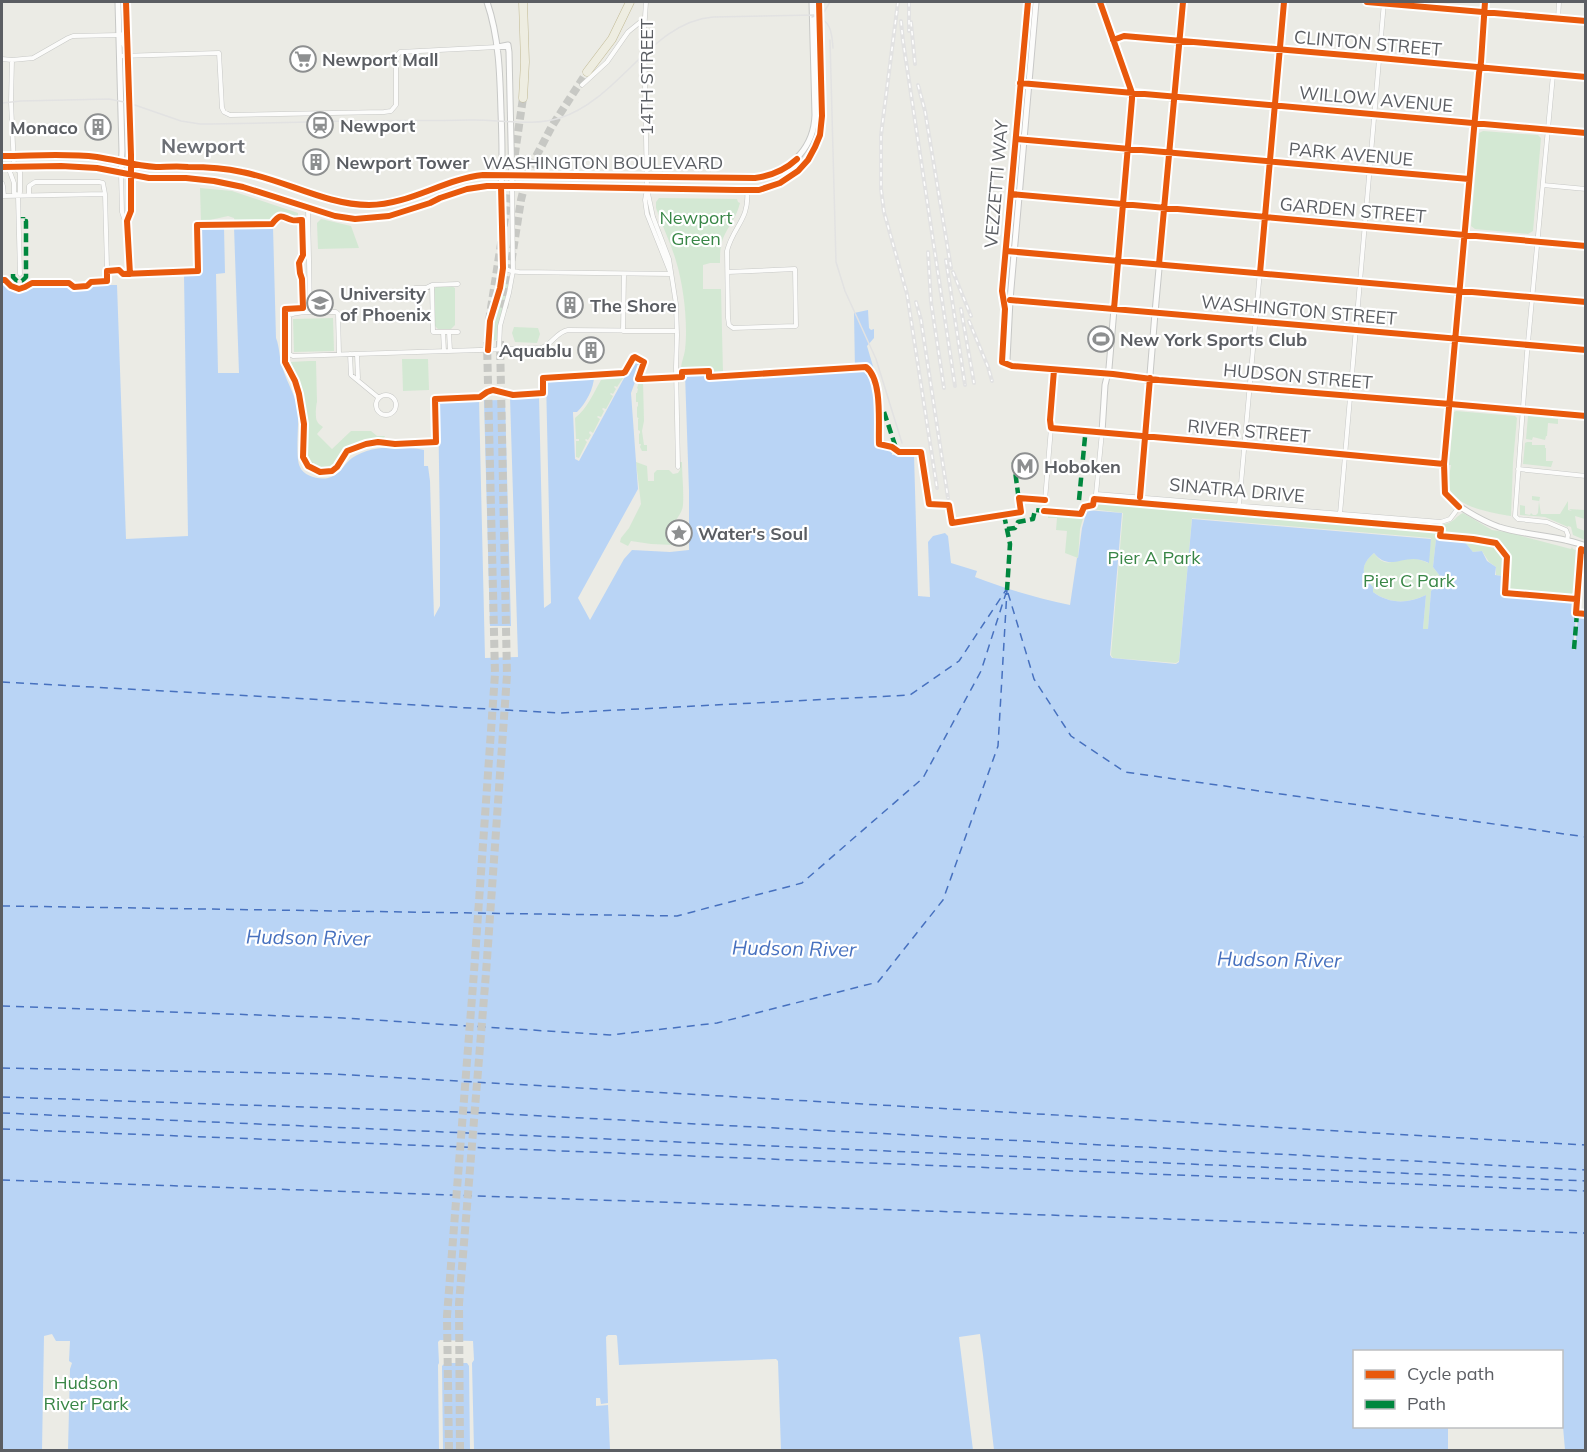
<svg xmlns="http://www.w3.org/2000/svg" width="1587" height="1452" font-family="Mulish,sans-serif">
<rect width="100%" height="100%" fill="#ebebe5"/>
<path fill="#d3e8d3" d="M1483 131 1538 135 1541 138 1533 231 1528 234 1475 229 1471 226 1479 133Z
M200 188 232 191 298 213V225H292V222L285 218 278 219 274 224 266 221 235 223 234 218 228 216 201 222Z
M659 198 737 199 738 202 740 203C736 218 731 222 725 234 720 244 720 253 720 263H710L703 265V289H721L723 373H715L711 369H681C681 363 684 357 685 350 688 324 684 287 676 261 671 243 662 226 656 208V202Z
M321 219 351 226 359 248 318 249 317 223Z
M505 278 510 280 498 327 497 340 490 341 492 320Z
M450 285 455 288V325L451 329H438L435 326 434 289 437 286Z
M333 318 334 351 294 352 293 319Z
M514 327 538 328 540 334 537 343 515 342 512 333Z
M402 359H428L429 390 403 391Z
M309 361H316L317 402C316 405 315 418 317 421 318 424 321 425 323 427L317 434 332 449 351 431H371L377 436H385L383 440C369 440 353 442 343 453 336 461 337 465 326 470 303 466 303 458 308 437H307L306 422 308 421 307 417 306 416 303 396H304L303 391H301L293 372 294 370 289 365 290 362Z
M623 378 617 387 615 386 614 387 616 389 613 394 611 393 610 394 613 396 606 409 603 408 602 409 604 411 601 417 598 416 597 417 600 419 593 433 590 431 589 433 591 435 588 440 586 439 585 440 587 442 579 458 576 457V441H579V439H576L575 418C587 409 594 392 601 380Z
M643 381 644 421 642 431 644 445H647V451H642L640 447 641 444H639V434L640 433V431L638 430V419H639L637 417V407L638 406V402H636V393H637L638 389 637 388 639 382Z
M1456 411 1515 416 1517 418 1513 462 1511 516C1493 513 1459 508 1450 490 1447 483 1450 472 1451 465H1449L1454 412Z
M1528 416 1558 419V424L1548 423 1547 436H1546L1545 440 1533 437 1532 440 1526 439Z
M1527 442H1532V445H1545V448H1546V461H1553L1551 467 1523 464 1525 443Z
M636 462 647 466 648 481H654V473L657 470H669L673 474 678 473 680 470V462H682C682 476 684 491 683 505 681 521 666 521 674 545L651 544 631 541 628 546 620 542 621 538 629 528 641 504Z
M1097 495 1144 498 1146 500 1147 499 1149 501 1229 507 1231 506 1246 509 1247 507 1249 510 1328 516C1334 514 1341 518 1347 516L1349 518 1428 525 1430 524C1438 525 1447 526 1455 519 1457 517 1460 514 1463 513L1492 530 1520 534 1521 536 1571 549 1572 547 1573 549 1578 551 1575 597 1502 591 1503 576 1496 575V567L1489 562 1482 551 1473 552 1463 540 1436 539 1433 567 1440 576 1436 585 1431 591 1428 630 1423 629 1426 595C1407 604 1390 604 1373 592V587C1361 574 1360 565 1374 553 1386 570 1394 559 1409 558 1416 558 1422 560 1428 563L1431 538 1192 518 1179 661 1176 663 1113 658 1111 655 1123 513 1091 509V502H1096Z
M1532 496 1540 497 1539 502 1541 514H1560L1568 501V510L1572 511 1569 509 1585 510V519L1575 516 1577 528 1585 531V540L1573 535 1571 527 1568 526V527L1545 517 1520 515V505L1525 506V514L1530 515 1531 513 1533 515H1536L1538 513 1539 501 1532 500Z
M1048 513 1084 515 1080 529 1078 558 1065 553 1067 531 1056 530 1057 518H1048Z"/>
<path fill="#b9d4f5" d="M224 227 225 273 216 274 218 373H239L234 227H273L276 338C280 348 279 359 283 369 287 383 297 398 298 412 299 425 295 458 300 467 304 476 318 480 328 478 339 476 343 465 352 458 371 445 402 446 424 450V466H428L430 481 434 617 440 606V527L438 401 505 400 510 397 539 396 544 608 551 603 546 379 594 376C594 389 586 403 577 412H573L575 459 579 461 635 358 642 363 631 393 638 489 578 598 590 620 624 559 632 550 670 552 689 550V491L685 374H707L708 379 757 375 855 371 854 313 868 310 869 328 871 330 874 329V338L867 346 875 373 877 446 892 450V455L914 454 918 596 930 597 928 542 933 536 945 533 948 536 951 563 977 571 975 577C1006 589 1037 598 1070 605L1077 558H1078L1082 528 1087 510 1122 513 1110 655 1112 658 1176 664 1179 662 1192 519 1431 539 1429 563C1405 550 1391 574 1374 553 1360 565 1361 575 1373 587V592C1389 604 1408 604 1426 595L1423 629H1428L1431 591 1436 585 1440 576 1433 567 1436 539 1464 541 1473 552 1482 551 1487 561 1496 567 1495 575 1503 576 1502 595 1575 601 1579 603 1580 610H1586L1585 1450H1565L1562 1415V1352H1354V1426L1448 1427V1450H2V282H4L11 289 19 291 25 289 32 285 68 284 69 289 92 288 93 285H117L126 539 188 536 184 275 200 274 199 228Z"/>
<path fill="#ebebe5" d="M510 397 518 657 485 658 479 399 484 401 490 626H511L505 400Z
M1503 576H1506L1505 592 1576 598 1580 600 1578 611 1585 612V616H1578L1575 650 1573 649 1576 616 1574 615 1575 601 1502 595Z
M52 1334 56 1341H70L69 1361 72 1363 70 1369 68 1450H42L44 1336Z
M980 1334 983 1355 994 1450H973L959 1337Z
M608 1335H616L617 1336 619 1365 776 1359 778 1361 781 1450H610L608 1405 596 1406V1398H600L601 1404 608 1403 606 1337Z
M440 1340 473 1341 474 1360 472 1363 474 1450H470L469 1366 467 1363H445L442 1366 443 1450H439L438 1365 439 1363 438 1342Z"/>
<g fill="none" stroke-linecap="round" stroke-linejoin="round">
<path stroke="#4771bf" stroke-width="1.5" stroke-dasharray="8 6" stroke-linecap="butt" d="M1008 593 1034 679 1071 736 1125 772 1586 837
M2 682 560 713 910 695 959 661 1006 590
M2 906 677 916 802 883 923 778 981 671 1006 593
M2 1006 343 1018 610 1035 717 1023 878 982 943 900 998 746 1007 590
M2 1068 333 1074 1586 1145
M2 1097 485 1113 1586 1170
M2 1113 1586 1181
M2 1129 1586 1191
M2 1180 1586 1233"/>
<path stroke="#c7c8c4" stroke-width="8" stroke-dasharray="8 4" stroke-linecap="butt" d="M513 167 523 98
M504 308 521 200 528 172 552 126 587 72
M489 321 511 179
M449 1450 447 1316 474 972 495 674 487 342
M460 1450 459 1304 486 973 507 675 500 341"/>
<g stroke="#c7c8c6" stroke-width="5">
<path id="minor" d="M646 2 644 32 647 189 645 200 647 214 670 272
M1367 2 1586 21
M1558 19 1559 2
M120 56 219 53 222 108 224 112 230 115 384 112 391 111 396 105V57L400 52 497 47
M2 59 12 60 11 102 14 167 10 172 14 183V193L17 195
M12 60 33 58 68 38 73 36 119 35
M1553 75 1527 353 1515 516 1518 519 1547 522 1566 530 1568 535 1567 541
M582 85 607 62 628 32 644 19
M1024 140 1469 179
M14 167 20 172V192L18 196 20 274
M121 173 122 212 124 218 127 221
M2 183 3 186 4 196
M1543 185 1586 189
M647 189 653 217 669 259 676 304 677 335 676 367 678 467
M29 195V186L35 182H99L103 183 105 194
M1019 195 1586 246
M2 196 105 194 107 267
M308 208 310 312
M503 268 511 271 519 272 671 274
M728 272 795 269 796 326 733 328 729 325 728 318 727 251C733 226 750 220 747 190
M130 274 127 221 131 211 130 175
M432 285 433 332H458
M415 288H426L432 285 458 284
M623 331 624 274
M443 332 444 351
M449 332 450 351
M499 349 500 326 509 293 513 271 512 186
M488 350 490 321 500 288 503 268 501 186
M339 354 338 314 336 312C322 312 303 310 289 315V354L293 356 541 348C552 345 556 332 568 330L677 331
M350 354 351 375 379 398
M357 354 358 378
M376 405a10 10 0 1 1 20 0a10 10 0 1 1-20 0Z
M1102 432 1096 494 1441 522 1450 519 1459 507
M1518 469 1586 476
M1140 497 1145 436
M1045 500 1051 428
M1239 506 1284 2
M1340 514 1384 2"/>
</g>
<g stroke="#c7c8c6" stroke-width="7">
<path id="tertiary" d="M118 2 122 151 121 173
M126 2 131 155 130 175
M487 2C499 37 500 74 501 112 502 137 503 161 501 186
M1485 2 1481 62 1479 73 1449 410 1444 489C1447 503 1485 522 1499 527 1527 536 1558 535 1586 546
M119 35H122L124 44 126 48
M1113 40 1124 36 1380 58 1586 77
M498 47 508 45 509 52 512 186
M2 156C33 156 65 153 97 157 117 160 136 166 155 167 166 168 177 166 187 167 206 167 224 168 242 172 284 179 326 205 369 205 410 205 447 178 487 174L763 177C793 169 814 146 815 115L812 2
M2 167 61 166 97 168 149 178H186L214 181 243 187 335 216 355 219 389 216 430 203 440 198 467 189 487 186H518L737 190H759L780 183 798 171 808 160 815 147 820 135 822 116 819 2
M1014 252 1586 302
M1010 300 1007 360V364L1010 366 1113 374 1193 383H1199L1586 416
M1054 370 1050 420 1051 428 1245 445 1444 464
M1102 432 1105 385 1109 368 1114 309
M1145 436 1155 313 1183 2"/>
</g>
<g stroke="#c8c8c7" stroke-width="7">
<path id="secondary" d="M1036 2 1010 300 1586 350
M1100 2 1132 93V99L1114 309
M1029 84 1586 133"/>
</g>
<g stroke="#c2ba94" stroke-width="9">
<path id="motorway" d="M523 2 525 62 523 98
M587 72 612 39 630 2"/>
</g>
<use href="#minor" stroke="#fcfcfb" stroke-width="4"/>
<use href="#tertiary" stroke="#fcfcfb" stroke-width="5"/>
<use href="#secondary" stroke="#fcfcfb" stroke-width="5"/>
<use href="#motorway" stroke="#eeede1" stroke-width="8"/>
<path stroke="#e2e2e2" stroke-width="1.5" d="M812 17 824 12 830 2
M830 40 836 262 845 291 876 359 902 443
M2 103 21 101 109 99 129 103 181 121 200 124C249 124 298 122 346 121 387 120 428 121 469 120 500 119 530 127 560 118 620 99 651 22 713 17L814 15C831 20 832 33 833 48"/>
<g stroke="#e2e2e2" stroke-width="4">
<path id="rail" d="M898 2 881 135V189L884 212 907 294 937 488
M909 2V31
M901 21 903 41 955 386
M911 22 915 64
M918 85 925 111 951 268
M928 252 931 302 944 388
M946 260 965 385
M953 272 971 316
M916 302 921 320 948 498
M961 309 974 383
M969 321 988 367 992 381"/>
</g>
<use href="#rail" stroke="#fff" stroke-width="1.5" stroke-dasharray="4.5" stroke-linecap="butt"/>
<path stroke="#00873e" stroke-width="4.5" stroke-dasharray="9 4.5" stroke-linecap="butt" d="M13 274V277L17 281H22L26 277V221H23V217
M884 412 897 451
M1016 462 1014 463 1019 501
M1079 500 1085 437
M1004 515 1010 544 1007 590
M1007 529 1015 528 1018 522 1033 519 1035 510 1044 511
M1574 649 1577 613"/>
<g stroke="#fff" stroke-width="10">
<path id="cycleway" d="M126 2 131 155V211L127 221 130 274
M1028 2 1002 291 1005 309 1002 362 1012 366 1113 374 1159 380 1450 404 1586 416
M1100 2 1132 93V99L1114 309
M1367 2 1586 21
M1113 40 1124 36 1380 58 1586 77
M1020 83 1586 133
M1016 139 1469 179
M2 156C33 156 65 153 97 157 117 160 136 166 156 167 166 167 177 166 188 167 206 167 224 168 242 172 285 180 326 205 369 205 409 205 444 179 483 175L755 178C771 176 785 170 797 159
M2 167 61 166 97 168 149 178H186L214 181 243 187 335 216 355 219 389 216 430 203 440 198 467 189 487 186H518L737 190H759L780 183 798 171 808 160 815 147 820 135 822 116 819 2
M1011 194 1586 246
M1006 251 1586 302
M1159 264 1183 2
M1260 273 1284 2
M2 280H5L11 286 19 289 25 287 32 283H69L74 287 87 286 91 282 107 281V271L119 270 123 274 198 271 197 225 272 224C281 212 282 217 292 220 293 221 301 220 302 220L303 255 299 263 300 273 302 279 303 308 285 309V362L295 381 299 394 304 424 303 457 308 466 320 472 332 471 337 467 347 451 366 444 378 442 395 444 436 442 435 399 480 397 487 392 493 390 513 395 543 393V378L623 373 625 372 633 358 635 357 644 362 638 379H642L682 377V372L709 371V377L866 367C883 380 878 424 879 444L892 447 899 452H921L929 504 949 505 952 523 1021 512 1019 498 1045 500
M1010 300 1586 350
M488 350 490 321 500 288 503 268 501 186
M1054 370 1050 420 1051 428 1245 445 1444 464
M1140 497 1150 378
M1459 507 1445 493 1444 464 1479 73 1481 62 1485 2
M1044 511 1081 514 1084 507 1093 505 1094 499 1441 529 1440 536 1473 539 1496 543 1507 557 1505 593 1576 599
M1586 551 1581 549 1576 613 1586 614"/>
</g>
<use href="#cycleway" stroke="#e8590c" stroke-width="6"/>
</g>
<defs>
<g id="supermarket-ring" transform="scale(1.35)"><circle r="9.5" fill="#fff" stroke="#8d8f90" stroke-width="1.5"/><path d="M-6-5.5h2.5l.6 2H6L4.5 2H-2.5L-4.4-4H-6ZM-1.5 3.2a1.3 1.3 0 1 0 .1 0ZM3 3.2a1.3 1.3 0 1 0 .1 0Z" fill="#8d8f90"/></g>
<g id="station-ring" transform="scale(1.35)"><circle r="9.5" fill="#fff" stroke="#8d8f90" stroke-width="1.5"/><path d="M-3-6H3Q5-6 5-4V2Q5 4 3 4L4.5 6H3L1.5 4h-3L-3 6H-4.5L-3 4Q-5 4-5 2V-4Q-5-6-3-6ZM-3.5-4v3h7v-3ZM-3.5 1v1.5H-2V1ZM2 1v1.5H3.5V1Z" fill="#8d8f90"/></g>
<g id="building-ring" transform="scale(1.35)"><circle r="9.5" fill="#fff" stroke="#8d8f90" stroke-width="1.5"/><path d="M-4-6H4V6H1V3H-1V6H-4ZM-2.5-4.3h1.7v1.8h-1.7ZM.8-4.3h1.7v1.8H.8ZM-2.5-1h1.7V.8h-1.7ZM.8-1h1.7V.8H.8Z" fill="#8d8f90"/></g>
<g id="university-ring" transform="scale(1.35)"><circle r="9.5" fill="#fff" stroke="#8d8f90" stroke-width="1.5"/><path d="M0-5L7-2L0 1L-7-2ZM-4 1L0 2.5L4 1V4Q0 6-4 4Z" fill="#8d8f90"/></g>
<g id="stadium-ring" transform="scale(1.35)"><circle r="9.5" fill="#fff" stroke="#8d8f90" stroke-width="1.5"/><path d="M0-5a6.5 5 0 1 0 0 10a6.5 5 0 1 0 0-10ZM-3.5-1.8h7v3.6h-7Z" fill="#8d8f90"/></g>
<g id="metro-ring" transform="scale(1.35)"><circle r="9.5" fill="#fff" stroke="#8d8f90" stroke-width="1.5"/><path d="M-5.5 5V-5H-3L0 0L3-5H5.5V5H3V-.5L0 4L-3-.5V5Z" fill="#8d8f90"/></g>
<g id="sight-ring" transform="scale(1.35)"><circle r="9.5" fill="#fff" stroke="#8d8f90" stroke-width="1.5"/><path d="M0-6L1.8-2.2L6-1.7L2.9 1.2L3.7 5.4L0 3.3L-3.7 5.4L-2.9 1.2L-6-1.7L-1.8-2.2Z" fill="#8d8f90"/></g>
</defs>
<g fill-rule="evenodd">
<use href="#supermarket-ring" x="303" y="59"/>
<use href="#station-ring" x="320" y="125"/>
<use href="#building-ring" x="98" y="127"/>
<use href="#building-ring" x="316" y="162"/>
<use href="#university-ring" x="320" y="303"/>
<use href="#building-ring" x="570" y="305"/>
<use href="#stadium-ring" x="1101" y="339"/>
<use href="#building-ring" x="591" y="350"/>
<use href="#metro-ring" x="1025" y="466"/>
<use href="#sight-ring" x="679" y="533"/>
</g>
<g text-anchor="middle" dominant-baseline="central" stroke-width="4.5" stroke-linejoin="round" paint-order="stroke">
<g font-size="18" fill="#5b5e63" stroke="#fff">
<text transform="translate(1368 43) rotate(5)">CLINTON STREET</text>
<text transform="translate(646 77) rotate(-90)">14TH STREET</text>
<text transform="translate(1376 99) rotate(5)">WILLOW AVENUE</text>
<text transform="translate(1351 154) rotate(5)">PARK AVENUE</text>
<text x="603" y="162">WASHINGTON BOULEVARD</text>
<text transform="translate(996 184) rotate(-85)">VEZZETTI WAY</text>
<text transform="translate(1353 210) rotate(5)">GARDEN STREET</text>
<text transform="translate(1299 310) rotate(5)">WASHINGTON STREET</text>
<text transform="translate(1298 376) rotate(5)">HUDSON STREET</text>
<text transform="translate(1249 431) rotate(5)">RIVER STREET</text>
<text transform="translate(1237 490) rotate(5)">SINATRA DRIVE</text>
</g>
<g font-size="18" font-weight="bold" fill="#5b5e63" stroke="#fff" text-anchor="start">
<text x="322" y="59">Newport Mall</text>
<text x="340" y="125">Newport</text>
<text x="78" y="127" text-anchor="end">Monaco</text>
<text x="336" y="162">Newport Tower</text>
<text x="340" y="293">University<tspan x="340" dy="21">of Phoenix</tspan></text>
<text x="590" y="305">The Shore</text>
<text x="1120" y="339">New York Sports Club</text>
<text x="572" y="350" text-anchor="end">Aquablu</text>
<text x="1044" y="466">Hoboken</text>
<text x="698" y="533">Water's Soul</text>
</g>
<g font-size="18" fill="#388646" stroke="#fff">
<text x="696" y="217">Newport<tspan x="696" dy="21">Green</tspan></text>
<text x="1154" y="557">Pier A Park</text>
<text x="1409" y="580">Pier C Park</text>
<text x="86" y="1382">Hudson<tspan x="86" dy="21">River Park</tspan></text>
</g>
<g font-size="20" font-weight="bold" fill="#6c6f75" stroke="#fff">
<text x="203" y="145">Newport</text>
</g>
<g font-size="20" font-style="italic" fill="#4771bf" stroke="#fff">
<text transform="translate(308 937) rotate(1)">Hudson River</text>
<text transform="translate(794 948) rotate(1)">Hudson River</text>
<text transform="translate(1279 959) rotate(1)">Hudson River</text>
</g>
</g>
<rect width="1587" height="1452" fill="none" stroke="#5b5e63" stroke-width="6"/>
<rect x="1353" y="1350" width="210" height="78" fill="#ffffff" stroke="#bdbfc1" stroke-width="1.5"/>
<rect x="1365" y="1370" width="30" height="9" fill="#e8590c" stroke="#bdbfc1" stroke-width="1.5"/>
<text x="1407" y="1380" font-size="18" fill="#5b5e63">Cycle path</text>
<rect x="1365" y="1400" width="30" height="9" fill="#00873e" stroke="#bdbfc1" stroke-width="1.5"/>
<text x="1407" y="1410" font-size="18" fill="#5b5e63">Path</text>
</svg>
